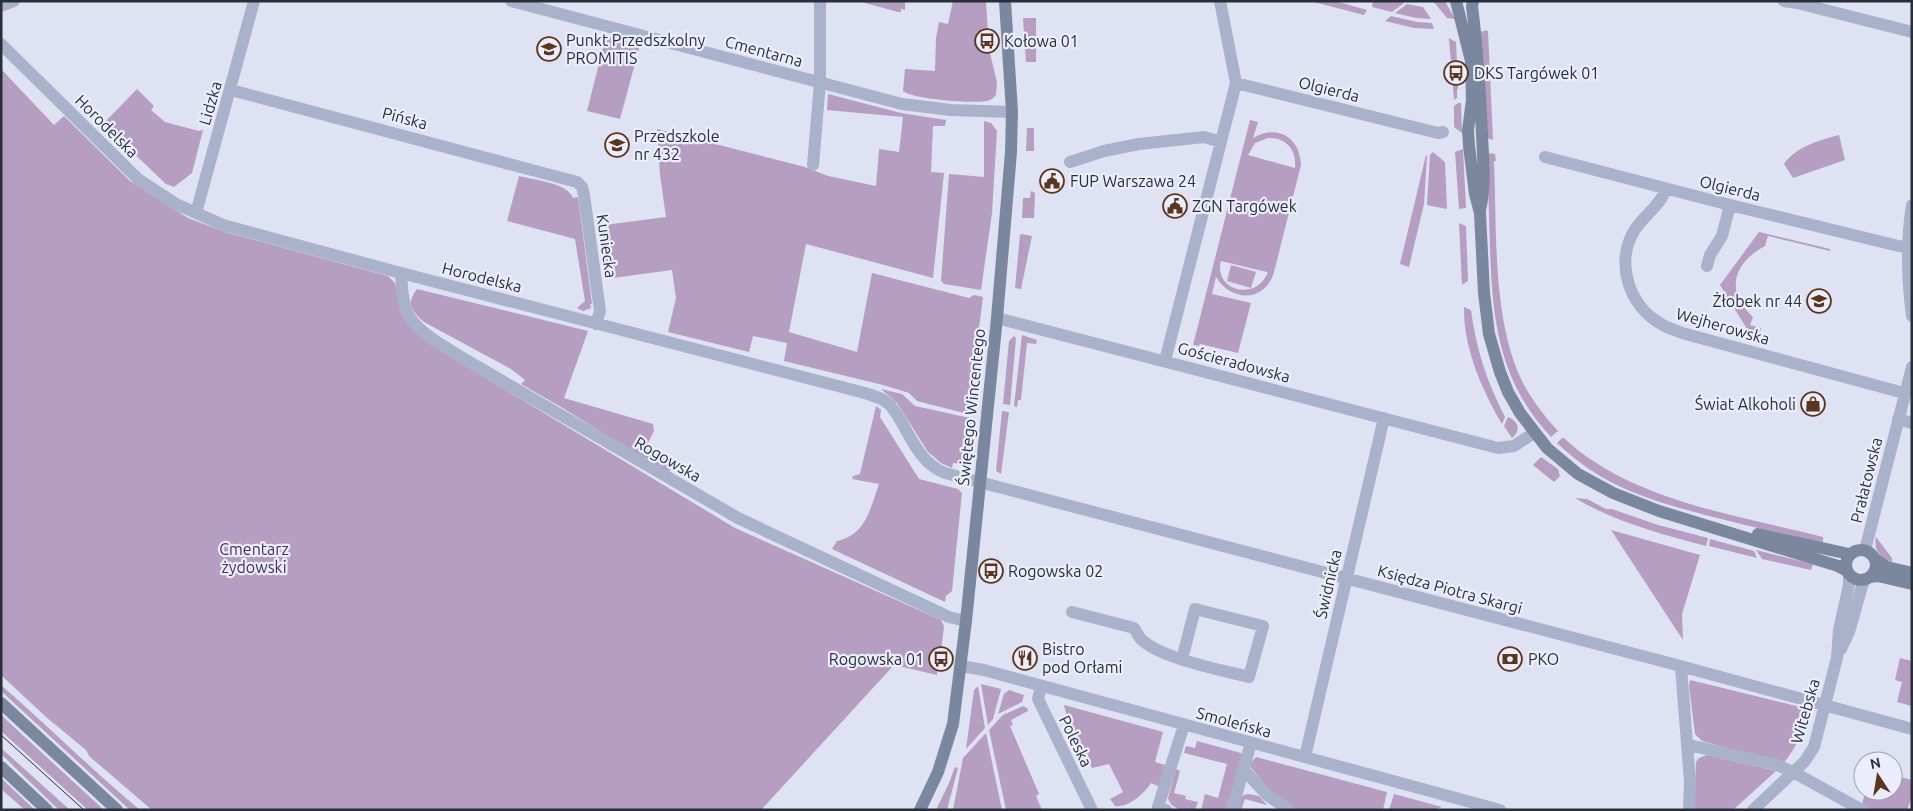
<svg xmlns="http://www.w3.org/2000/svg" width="1913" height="811" font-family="Ubuntu,sans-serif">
<rect width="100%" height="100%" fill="#dee2f3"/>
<path fill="#b59ec2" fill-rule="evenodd" d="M858 1H905V10L901 9V12H898Z
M953 1H986L988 34 983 35V48L989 49 997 82 996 95C994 97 992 99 990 100 978 105 912 99 903 91L905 69 935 71 936 38 939 22 948 24Z
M1310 1H1335L1367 10 1364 15Z
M1373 1H1398L1404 3 1392 12 1372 7Z
M1433 1H1444L1446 3 1455 19 1447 18Z
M1407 4 1423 7 1431 19 1416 18 1395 13Z
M1391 16 1417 22 1432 23 1434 29 1414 28 1385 21Z
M1023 18H1036V62H1026Z
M1487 30 1488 32 1493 140 1486 138 1480 32Z
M606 36 640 45 620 119 587 111Z
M1449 38 1456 42 1457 64 1454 65 1455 81 1458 82V89H1457V98L1454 100Z
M1 69 54 125 64 116 130 181 188 218 225 232 388 276 395 283 398 296 438 349 735 528 941 620 944 626 941 652H939L937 675 894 665 761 810H152L89 756 86 750 46 717 1 675Z
M137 89 154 106 151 110 165 122 199 131 203 130 192 173 174 187 166 184 103 124Z
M828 94 901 113 946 120 945 126H933L931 172 944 173 933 278 806 244 789 332 857 352 872 273 969 298 974 295 983 297 968 414 917 401 909 393 883 385 784 361 787 343 753 336 749 352 668 332 676 298 672 270 605 279 597 226 666 217 660 175 657 129 805 167 828 176 876 186 879 149 899 152 903 117 827 110Z
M1458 103H1461L1462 133 1454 127V106Z
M1250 120 1258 122 1253 138C1277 124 1300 137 1301 165L1274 272C1265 303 1231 302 1216 277L1212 294 1251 303 1238 353 1200 344 1199 346 1193 345ZM1268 138C1286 137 1297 150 1295 168L1248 155 1255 143ZM1221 261 1267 272H1268C1256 303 1213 290 1221 261Z
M984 121 991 123 997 131 992 213 981 290 944 284 941 281 949 174 984 177Z
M1027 128H1034V151H1026Z
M1839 135 1845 160 1793 178 1784 164C1797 146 1818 141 1839 135Z
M1463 149 1466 208 1459 209 1455 152Z
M1433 152 1445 162 1447 209 1427 205 1430 155Z
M1490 153 1495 154 1496 161H1494C1497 230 1492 319 1522 381 1531 399 1544 416 1558 431L1551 437C1499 382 1492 319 1490 246 1489 216 1488 185 1487 155Z
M1426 155 1427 156 1424 204 1409 267 1400 264Z
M519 176C534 180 568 183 573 198L578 197 592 304H590L591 308 583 311 577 308 585 301 575 239 507 221Z
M1031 191 1035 193 1034 218H1022L1023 198H1030Z
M1459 223 1466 226 1468 281 1462 285Z
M1759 232 1830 249V251L1768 236 1765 246C1734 263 1724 290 1753 317L1750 325 1761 328 1758 341 1755 342 1720 285Z
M1021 234 1032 236 1021 289 1015 288 1020 235Z
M1231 265 1256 272 1251 288 1227 281Z
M417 289 588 331 564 398 653 424 654 431 646 447 668 460 669 463 682 471 680 473 672 468 668 473 561 407 521 384 525 380 511 369 424 322C411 311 406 303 417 289Z
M1464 307 1471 310C1476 349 1487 382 1505 417L1502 424C1482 390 1463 347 1464 307Z
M1022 335 1037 340 1036 344 1027 343 1021 400H1018L1017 407 1014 406Z
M1014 336 1016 338 1010 405 1003 404 1009 341Z
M881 389 902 394 915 406 970 418 972 423 966 461 962 464 953 463 952 468 941 463 928 452 897 403Z
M876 406 881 410 880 417 919 479 958 489 962 493 952 591 946 596 945 602 832 549 837 541C866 535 870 509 879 484L852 479 853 476 860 474Z
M1002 411 1009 412 1001 474 996 471Z
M1508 417C1518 421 1522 430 1512 438L1504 426Z
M1562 438H1564C1631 501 1737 515 1823 537V542C1812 543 1797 536 1786 534 1760 529 1734 522 1709 516 1649 500 1603 487 1557 443Z
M1541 457 1558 469 1560 476 1554 482 1533 465Z
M1575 498 1587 499 1606 509H1612L1658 525 1708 538 1706 546C1661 534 1615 522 1575 498Z
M1611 530 1700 555 1682 614 1683 640Z
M1876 537 1892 558V562C1881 558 1873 551 1876 537Z
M1710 539 1754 551 1757 558 1709 546Z
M1756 550 1813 564 1811 570 1762 559Z
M1900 658 1912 661V706L1897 702 1902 682 1895 680Z
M1690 680 1800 707C1814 721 1793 751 1783 764L1702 741 1695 734 1689 686Z
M981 684 1001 689 993 719 988 725Z
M1 685C48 726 92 770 140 810H130L1 691Z
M978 686 985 728 966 749 974 690Z
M1009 690 1024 695 1022 702 998 714 1004 694Z
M1064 705 1163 732 1155 762 1165 765 1160 787 1151 783C1144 794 1128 808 1115 806L1110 799 1123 792 1109 764 1092 768 1066 713Z
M1023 706 1027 708 1028 711 1011 720 1013 725 1010 726 1039 794 1036 796 1042 810H1006L989 730 1003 715Z
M1 715 104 810H88L1 731Z
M986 733 1002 810H953L963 758Z
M1197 741 1241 753 1242 757 1227 810H1201L1205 794 1218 798 1227 764 1184 753 1186 746 1195 748Z
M1 748 70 810H59L1 754Z
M1707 755 1776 771 1733 810H1694L1696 762 1699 758Z
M1256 757 1387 792 1383 810H1296L1280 800 1270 791 1249 765Z
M955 767 958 768 947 810H936L949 783Z
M1176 769 1180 771 1174 793 1186 796 1185 799 1198 802 1195 810C1184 810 1172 811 1168 798Z
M1893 775 1912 780V797L1907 810H1870L1862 805 1865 791H1893Z
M1 778 35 810H25L1 789Z
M1248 794 1259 796 1267 805 1245 799 1241 810H1234L1241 796Z
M1394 794 1442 807 1433 810H1389Z"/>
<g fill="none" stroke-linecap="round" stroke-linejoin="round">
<path stroke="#aab2cb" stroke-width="12" d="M511 1 902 104 951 110 1012 112
M1784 1 1797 3 1912 32
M1 6 14 1
M1 44 138 179 176 204 223 225 401 273 865 393 882 399 890 405C909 428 915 461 945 473L1673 664 1912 729
M1236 83 1438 133 1443 132
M231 90 577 182 582 187 584 195 600 311 596 324
M1545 157 1730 205 1907 248
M1070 162 1104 151 1139 144 1204 137 1221 142
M813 165 820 82V1
M1666 189C1661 205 1643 216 1634 231 1615 263 1629 306 1661 324 1667 328 1675 330 1682 333L1904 393
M1912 205C1906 242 1907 278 1912 316
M196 213 254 1
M1707 266 1710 255 1722 236 1730 205
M401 273C402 286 402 300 407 312 415 331 444 346 461 357L738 518 949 617 966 621
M997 318 1498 448 1514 446 1534 433
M1165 361 1236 83 1220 1
M1898 419 1912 423
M1865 550 1912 367
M1072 612 1134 628C1136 631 1138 635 1140 638 1158 658 1222 670 1249 677L1263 626 1195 609 1182 659
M1841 649 1849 632 1862 586 1865 579
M961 666 984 670 1500 810
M1681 667 1690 782 1689 810
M1041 686 1038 699 1092 810
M1689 745 1777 765 1793 772 1862 810
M1305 757 1384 418
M1244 770 1267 795 1289 810
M1166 810 1158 807 1184 725
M1232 810 1251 743
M1753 810 1805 761 1814 747 1837 658 1839 630 1849 585V575"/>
<path stroke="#7b879f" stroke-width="12" d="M1456 1 1471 61 1472 100 1468 130 1469 146 1475 194 1480 213 1484 293 1489 334 1500 372 1508 392 1520 413 1547 448 1578 474 1613 493 1659 511 1838 566 1847 571
M1473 1 1472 7C1478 50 1480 91 1482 134 1483 160 1486 185 1480 210
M1758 534 1849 554
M1846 565a15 15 0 1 1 30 0a15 15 0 1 1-30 0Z
M1875 559 1887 567 1912 573
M1870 577 1878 576 1912 584
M1 703 117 810
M1 767 47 810
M920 810 938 772 953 724 966 621 997 318 1011 152 1012 112 1005 1"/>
<path stroke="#292f39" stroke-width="1" d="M1 735 84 810"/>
</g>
<defs>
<g id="bus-ring" transform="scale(1.25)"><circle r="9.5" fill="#ebedfa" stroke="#5b351e" stroke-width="1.5"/><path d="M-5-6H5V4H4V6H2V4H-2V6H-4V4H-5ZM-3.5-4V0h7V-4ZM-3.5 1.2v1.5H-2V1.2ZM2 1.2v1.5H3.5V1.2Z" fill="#5b351e"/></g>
<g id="school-ring" transform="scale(1.25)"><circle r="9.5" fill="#ebedfa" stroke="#5b351e" stroke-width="1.5"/><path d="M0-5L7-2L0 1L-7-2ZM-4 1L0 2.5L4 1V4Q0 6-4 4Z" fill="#5b351e"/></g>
<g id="civic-ring" transform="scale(1.25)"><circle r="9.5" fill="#ebedfa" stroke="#5b351e" stroke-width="1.5"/><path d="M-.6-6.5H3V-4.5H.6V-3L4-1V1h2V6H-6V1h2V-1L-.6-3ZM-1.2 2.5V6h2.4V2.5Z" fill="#5b351e"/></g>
<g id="shop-ring" transform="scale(1.25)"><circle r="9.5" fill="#ebedfa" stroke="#5b351e" stroke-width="1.5"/><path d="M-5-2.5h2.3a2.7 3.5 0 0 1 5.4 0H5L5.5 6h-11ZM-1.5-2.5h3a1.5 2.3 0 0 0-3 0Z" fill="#5b351e"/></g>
<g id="restaurant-ring" transform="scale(1.25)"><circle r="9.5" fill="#ebedfa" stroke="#5b351e" stroke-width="1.5"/><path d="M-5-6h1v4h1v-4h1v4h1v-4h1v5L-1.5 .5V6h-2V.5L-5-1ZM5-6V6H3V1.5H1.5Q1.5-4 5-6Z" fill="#5b351e"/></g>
<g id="bank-ring" transform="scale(1.25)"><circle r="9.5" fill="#ebedfa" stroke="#5b351e" stroke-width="1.5"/><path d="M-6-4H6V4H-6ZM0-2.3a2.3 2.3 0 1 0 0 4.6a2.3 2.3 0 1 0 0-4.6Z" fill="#5b351e"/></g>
</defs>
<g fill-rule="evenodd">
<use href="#bus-ring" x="987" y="41"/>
<use href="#school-ring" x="549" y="49"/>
<use href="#bus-ring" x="1456" y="73"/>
<use href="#school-ring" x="617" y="145"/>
<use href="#civic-ring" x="1052" y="181"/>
<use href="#civic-ring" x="1175" y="206"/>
<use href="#school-ring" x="1819" y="301"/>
<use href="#shop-ring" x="1813" y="404"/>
<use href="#bus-ring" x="991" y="571"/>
<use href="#restaurant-ring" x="1025" y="658"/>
<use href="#bus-ring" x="941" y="659"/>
<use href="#bank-ring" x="1510" y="659"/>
</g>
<g text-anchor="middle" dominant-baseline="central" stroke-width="4.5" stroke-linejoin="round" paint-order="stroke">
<g font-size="16" fill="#292f39" stroke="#ebedfa" text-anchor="start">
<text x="566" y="40">Punkt Przedszkolny<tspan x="566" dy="18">PROMITIS</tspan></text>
<text x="1004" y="41">Kołowa 01</text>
<text x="1474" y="73">DKS Targówek 01</text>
<text x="634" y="136">Przedszkole<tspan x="634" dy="18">nr 432</tspan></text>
<text x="1070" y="181">FUP Warszawa 24</text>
<text x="1192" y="206">ZGN Targówek</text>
<text x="1802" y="301" text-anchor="end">Żłobek nr 44</text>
<text x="1796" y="404" text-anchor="end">Świat Alkoholi</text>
<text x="1008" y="571">Rogowska 02</text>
<text x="1042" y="649">Bistro<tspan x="1042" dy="18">pod Orłami</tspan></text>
<text x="924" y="659" text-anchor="end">Rogowska 01</text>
<text x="1528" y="659">PKO</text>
</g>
<g font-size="16" fill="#292f39" stroke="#ebedfa">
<text transform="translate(764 51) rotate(15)">Cmentarna</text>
<text transform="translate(1329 89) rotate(14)">Olgierda</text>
<text transform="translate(210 103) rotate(-74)">Lidzka</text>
<text transform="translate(405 118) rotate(15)">Pińska</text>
<text transform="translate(107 126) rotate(45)">Horodelska</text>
<text transform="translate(1730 188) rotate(14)">Olgierda</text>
<text transform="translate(607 246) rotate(82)">Kuniecka</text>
<text transform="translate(482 277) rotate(14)">Horodelska</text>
<text transform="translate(1723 326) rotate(16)">Wejherowska</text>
<text transform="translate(1234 362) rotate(15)">Gościeradowska</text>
<text transform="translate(971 407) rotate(-84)">Świętego Wincentego</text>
<text transform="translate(668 459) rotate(30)">Rogowska</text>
<text transform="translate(1866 480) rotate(-76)">Prałatowska</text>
<text transform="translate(1328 584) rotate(-77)">Świdnicka</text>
<text transform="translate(1450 589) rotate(15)">Księdza Piotra Skargi</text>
<text transform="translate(1805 711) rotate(-74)">Witebska</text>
<text transform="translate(1234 722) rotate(15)">Smoleńska</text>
<text transform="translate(1076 741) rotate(64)">Poleska</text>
</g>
<g font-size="16" fill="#492d57" stroke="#ebedfa">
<text x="254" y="549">Cmentarz<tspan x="254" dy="18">żydowski</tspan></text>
</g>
</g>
<rect width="1913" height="811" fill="none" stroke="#292f39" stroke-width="5"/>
<g transform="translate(1878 776) rotate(348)"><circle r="24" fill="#ebedfa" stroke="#9da1ad"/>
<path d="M0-4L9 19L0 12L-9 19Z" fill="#5b351e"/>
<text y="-8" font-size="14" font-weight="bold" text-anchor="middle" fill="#292f39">N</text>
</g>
</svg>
